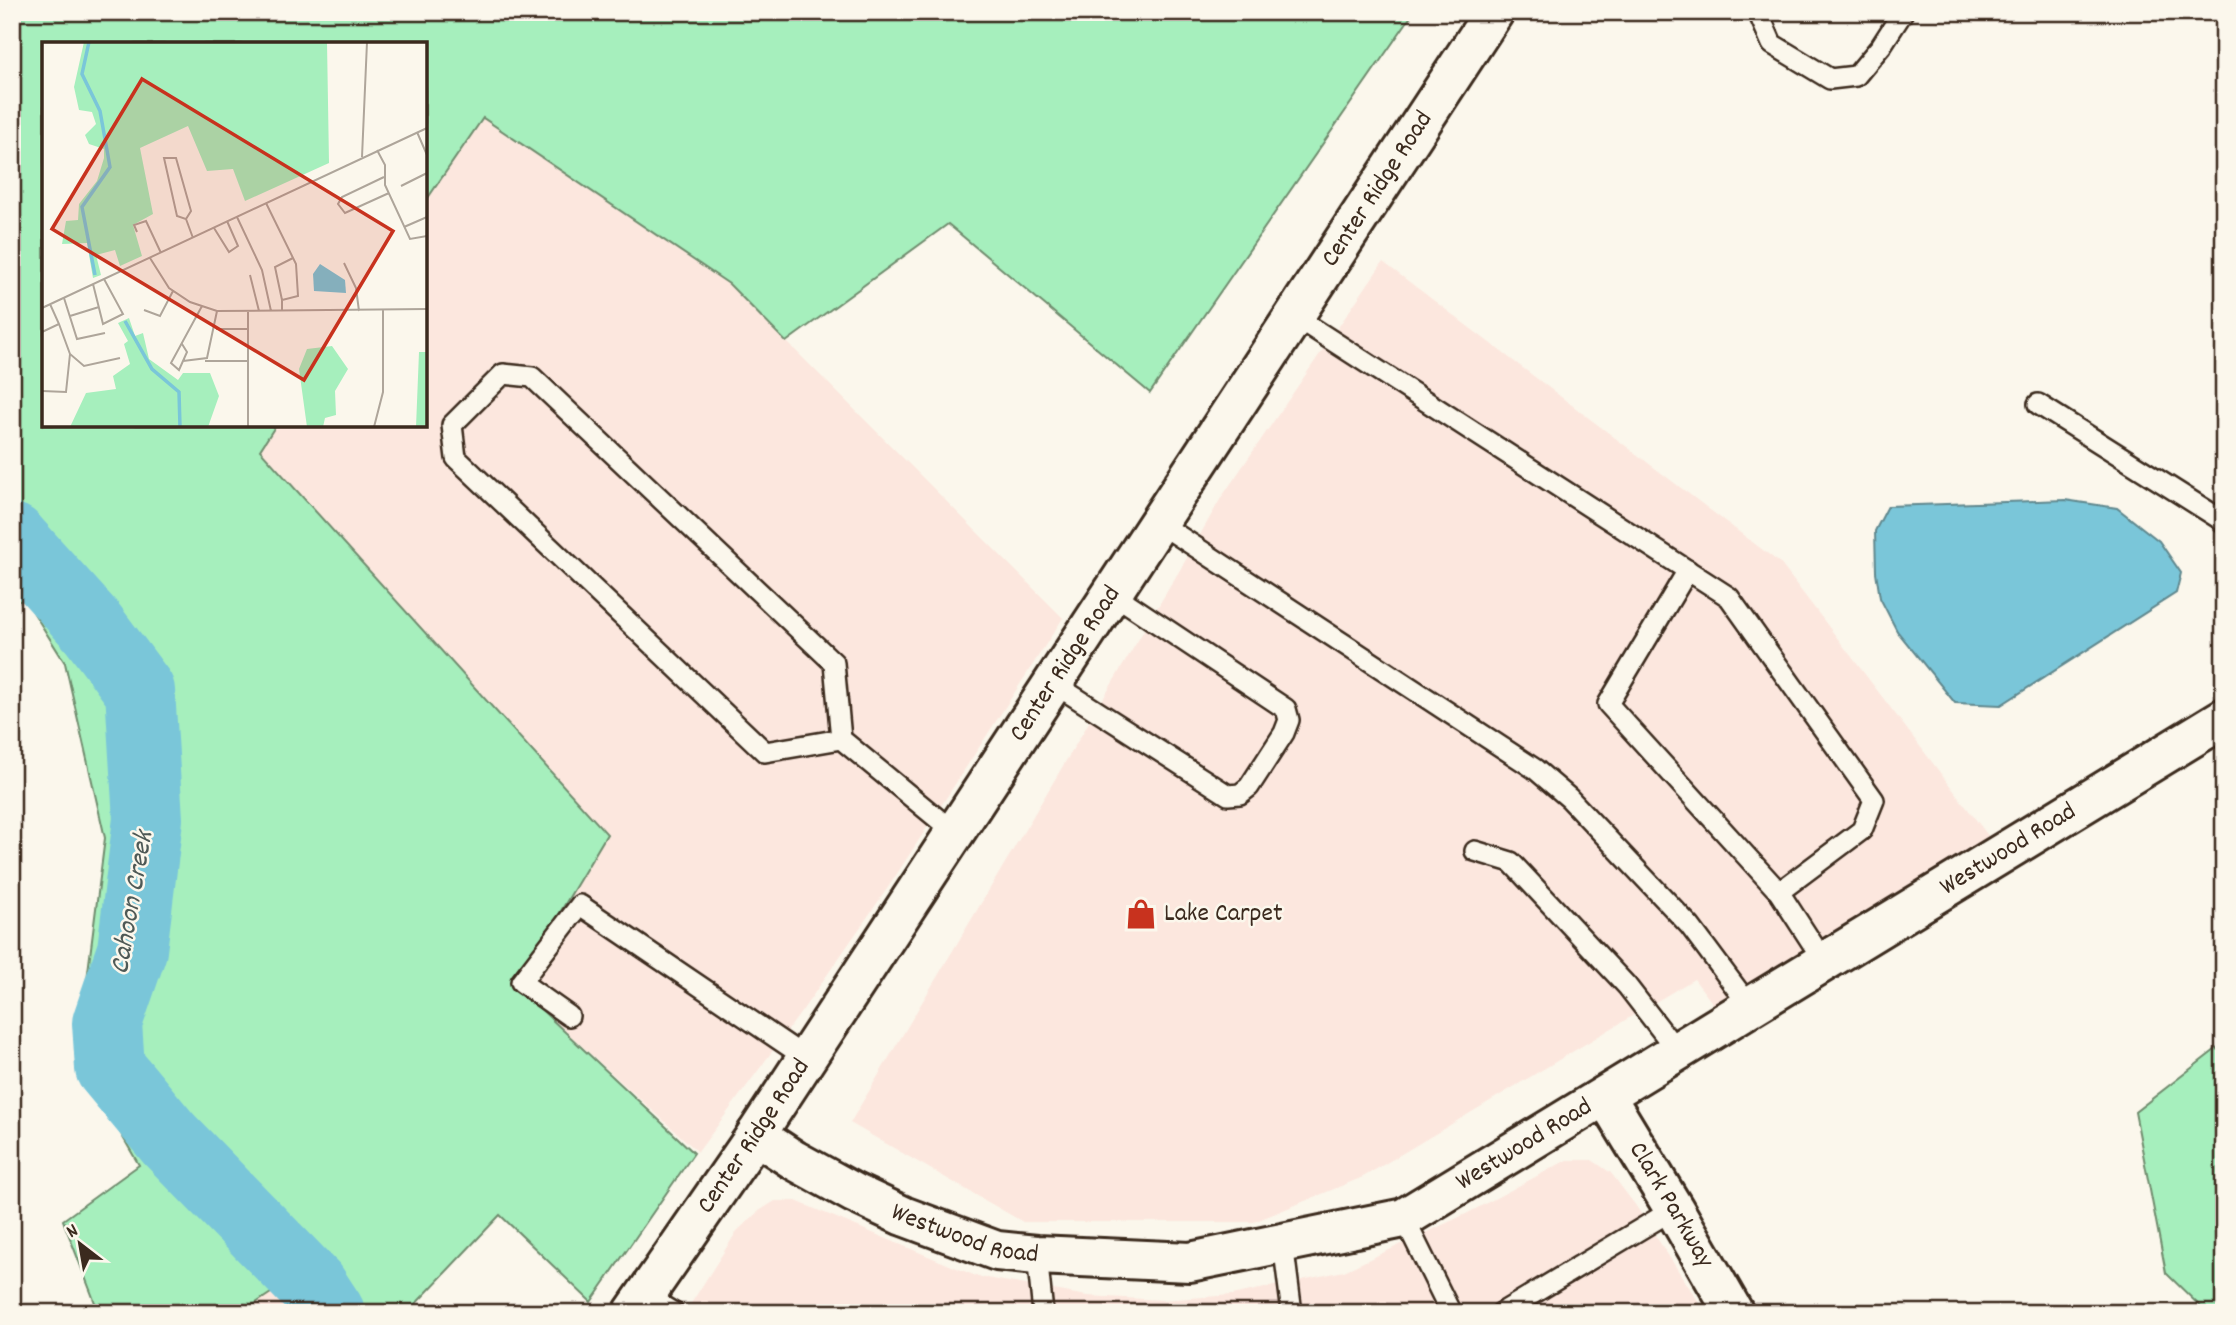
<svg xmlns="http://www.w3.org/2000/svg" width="2236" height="1325" font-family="Dekko,sans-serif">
<rect width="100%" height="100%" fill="#fbf7ec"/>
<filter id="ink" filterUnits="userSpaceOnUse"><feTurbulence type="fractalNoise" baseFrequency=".0143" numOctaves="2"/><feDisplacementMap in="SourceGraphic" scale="14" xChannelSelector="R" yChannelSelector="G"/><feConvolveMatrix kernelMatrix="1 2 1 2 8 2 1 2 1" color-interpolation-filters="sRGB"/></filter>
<g filter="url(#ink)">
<path fill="#fce7de" d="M482 117 729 284 1063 618 889 886 802 1011 698 1152 516 986 259 450 276 425H425V202Z
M1383 262 1780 563 1993 842 1720 1013 1694 979 1363 1177 1254 1222H1023L850 1123 1184 563 1221 498Z
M1567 1160H1592L1611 1173 1636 1206 1706 1313H685L737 1231 759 1211 775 1201H796L976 1276 1087 1296 1162 1300 1232 1295 1344 1271 1466 1214Z
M286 1283 311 1313H241Z"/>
<path fill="#a6efbd" stroke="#708c6e" stroke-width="2" d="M12 12H1414L1150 393 948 224 786 342 729 284 483 118 425 202V44H44V425H276L260 450 607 834 516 986 694 1153 591 1302 500 1215 407 1313H311L286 1283 241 1313H99L63 1220 139 1165 77 1058 105 838 65 663 25 599 12 604Z
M2224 1043V1313H2207L2166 1273 2135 1112Z"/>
<path fill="#7ac6d9" stroke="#61888e" stroke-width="2" d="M2065 500 2117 508 2159 541 2181 573 2176 593 2001 705 1955 703 1897 631 1880 598 1876 572 1875 531 1888 506Z"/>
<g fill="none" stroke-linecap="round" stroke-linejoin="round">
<path stroke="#7ac6d9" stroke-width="70" d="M12 538 93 628 140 691 148 819 132 950 107 1023 110 1068 169 1139 313 1287 330 1313"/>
<g stroke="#3b2a1e" stroke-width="24">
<path id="service" d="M1758 12 1772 44 1830 79 1856 76 1881 46 1903 12
M1294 316 1729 597 1874 800 1862 830 1779 892 1825 963
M2038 404 2220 519 2224 523
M1159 523 1535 769 1569 798 1690 926 1751 1008
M1688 570 1608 704 1779 892
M1053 683 1228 795 1240 794 1249 787 1284 733 1289 720 1286 709 1112 593
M841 739 834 663 532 377 503 374 452 425 456 458 765 752 841 739 955 833
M1475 851 1511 862 1627 986 1678 1052
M569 1016 521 982 580 905 806 1058
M1404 1218 1451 1313
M1283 1243 1292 1313
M1037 1255 1043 1313
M645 1295 674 1313
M1501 1313 1674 1209"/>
</g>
<g stroke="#3b2a1e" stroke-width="44">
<g id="minor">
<path id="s1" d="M1606 1097 1674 1209 1734 1313"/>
</g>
</g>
<g stroke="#3b2a1e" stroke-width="44">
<g id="tertiary">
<path id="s2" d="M756 1135 794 1160 854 1193 903 1216 997 1251 1037 1255 1190 1262 1404 1218 2224 718"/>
</g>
</g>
<g stroke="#3b2a1e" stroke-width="44">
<g id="primary">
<path id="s3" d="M633 1313 756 1135 1494 12"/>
</g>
</g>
<use href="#service" stroke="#fbf7ec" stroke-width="19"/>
<use href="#minor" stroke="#fbf7ec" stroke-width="38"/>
<use href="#tertiary" stroke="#fbf7ec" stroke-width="38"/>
<use href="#primary" stroke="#fbf7ec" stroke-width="38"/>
</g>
</g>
<defs>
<g id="shop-bare" transform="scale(2.415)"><path d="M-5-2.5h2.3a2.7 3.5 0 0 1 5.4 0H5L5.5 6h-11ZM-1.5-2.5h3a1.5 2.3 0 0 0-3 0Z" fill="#c8321e" stroke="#fbf7ec" stroke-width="2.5" paint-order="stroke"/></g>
</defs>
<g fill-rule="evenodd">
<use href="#shop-bare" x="1141" y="914"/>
</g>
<g text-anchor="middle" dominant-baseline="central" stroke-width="5" stroke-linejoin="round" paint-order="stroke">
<g font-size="26" fill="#3b2a1e" stroke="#fbf7ec">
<text stroke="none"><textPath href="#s3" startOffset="1348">Center Ridge Road</textPath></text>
<text stroke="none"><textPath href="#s3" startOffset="780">Center Ridge Road</textPath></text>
<text stroke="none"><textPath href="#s2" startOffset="1388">Westwood Road</textPath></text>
<text stroke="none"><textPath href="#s3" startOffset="214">Center Ridge Road</textPath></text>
<text stroke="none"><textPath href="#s2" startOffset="821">Westwood Road</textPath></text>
<text stroke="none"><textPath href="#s1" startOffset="126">Clark Parkway</textPath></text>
<text stroke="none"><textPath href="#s2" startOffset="233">Westwood Road</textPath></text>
</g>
<g font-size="26" fill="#3b2a1e" stroke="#fbf7ec" text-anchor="start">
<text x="1164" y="914">Lake Carpet</text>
</g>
<g font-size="28" font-style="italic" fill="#4e5956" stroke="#fbf7ec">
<text transform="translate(134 903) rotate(-80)">Cahoon Creek</text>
</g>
</g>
<g transform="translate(42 42)">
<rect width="385" height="385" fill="#fbf7ec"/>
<path d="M42 0H285L287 121 203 159 191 127 165 129 146 84 98 106 111 172 91 183 100 214 78 224 73 208 54 213 59 233 51 236 45 201 20 202 24 179 36 178 37 162 55 139 62 116V107L47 102 43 93 54 82 50 70 37 68 32 45ZM87 276 93 294 101 291 107 317 136 338 141 331H168L177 354 166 385H28L44 351 74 347 71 334 88 322 82 302 86 299 76 281ZM290 304 306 327 293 349 294 373 283 376 281 385H265L257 327 265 307ZM377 310H385V385H374Z" fill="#a6efbd"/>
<path d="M278 222 303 238 304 251 272 249 271 232Z" fill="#7ac6d9"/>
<path fill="none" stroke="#7ac6d9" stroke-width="3.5" d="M47 0 40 32 58 69 68 125 40 165 53 233M83 279 110 327 137 350 138 385"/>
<path fill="none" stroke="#aea59a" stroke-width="2" d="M375 90 385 113M335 108 343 123V143L368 197 385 194M320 115 325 0M342 135 300 155 296 162 303 171 347 151M359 144 385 131M224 161 254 222 256 254 240 258V269M195 175 220 228 229 269M144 177 149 169 134 116H122L135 174 144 177 151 196M362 185 385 175M172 186 187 210 196 204 185 179M95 190 92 183 104 179 119 211M108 216 127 246 148 260 175 269 385 267M302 221 314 246 317 269M208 233 217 269M51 242 61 282 81 272 62 237M22 256 35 297 63 291M240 258 233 225 251 216M0 266 385 86M102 268 118 274 131 249M206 269V385M28 274 57 265M17 282 28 312 42 324 78 316M174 287H206M0 290 17 282 8 262M140 302 145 310 137 328 129 321 160 264M141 319 165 316 175 269M163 319H206M0 349 24 350 28 312M332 385 341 350V268"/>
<path fill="#c8321e" fill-opacity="0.15" stroke="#c8321e" stroke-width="3.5" d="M100 37 351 189 262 338 10 187Z"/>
<rect width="385" height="385" fill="none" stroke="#3b2a1e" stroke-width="3.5"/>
</g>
<rect width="2236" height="1325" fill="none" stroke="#fbf7ec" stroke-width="42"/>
<rect x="21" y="21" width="2194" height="1283" fill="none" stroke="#3b2a1e" stroke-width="2.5" filter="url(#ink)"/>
<g transform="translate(80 1244) rotate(329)" stroke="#fbf7ec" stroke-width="5" paint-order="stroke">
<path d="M0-5L12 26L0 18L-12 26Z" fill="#3b2a1e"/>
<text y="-10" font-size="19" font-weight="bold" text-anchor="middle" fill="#3b2a1e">N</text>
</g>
</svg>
